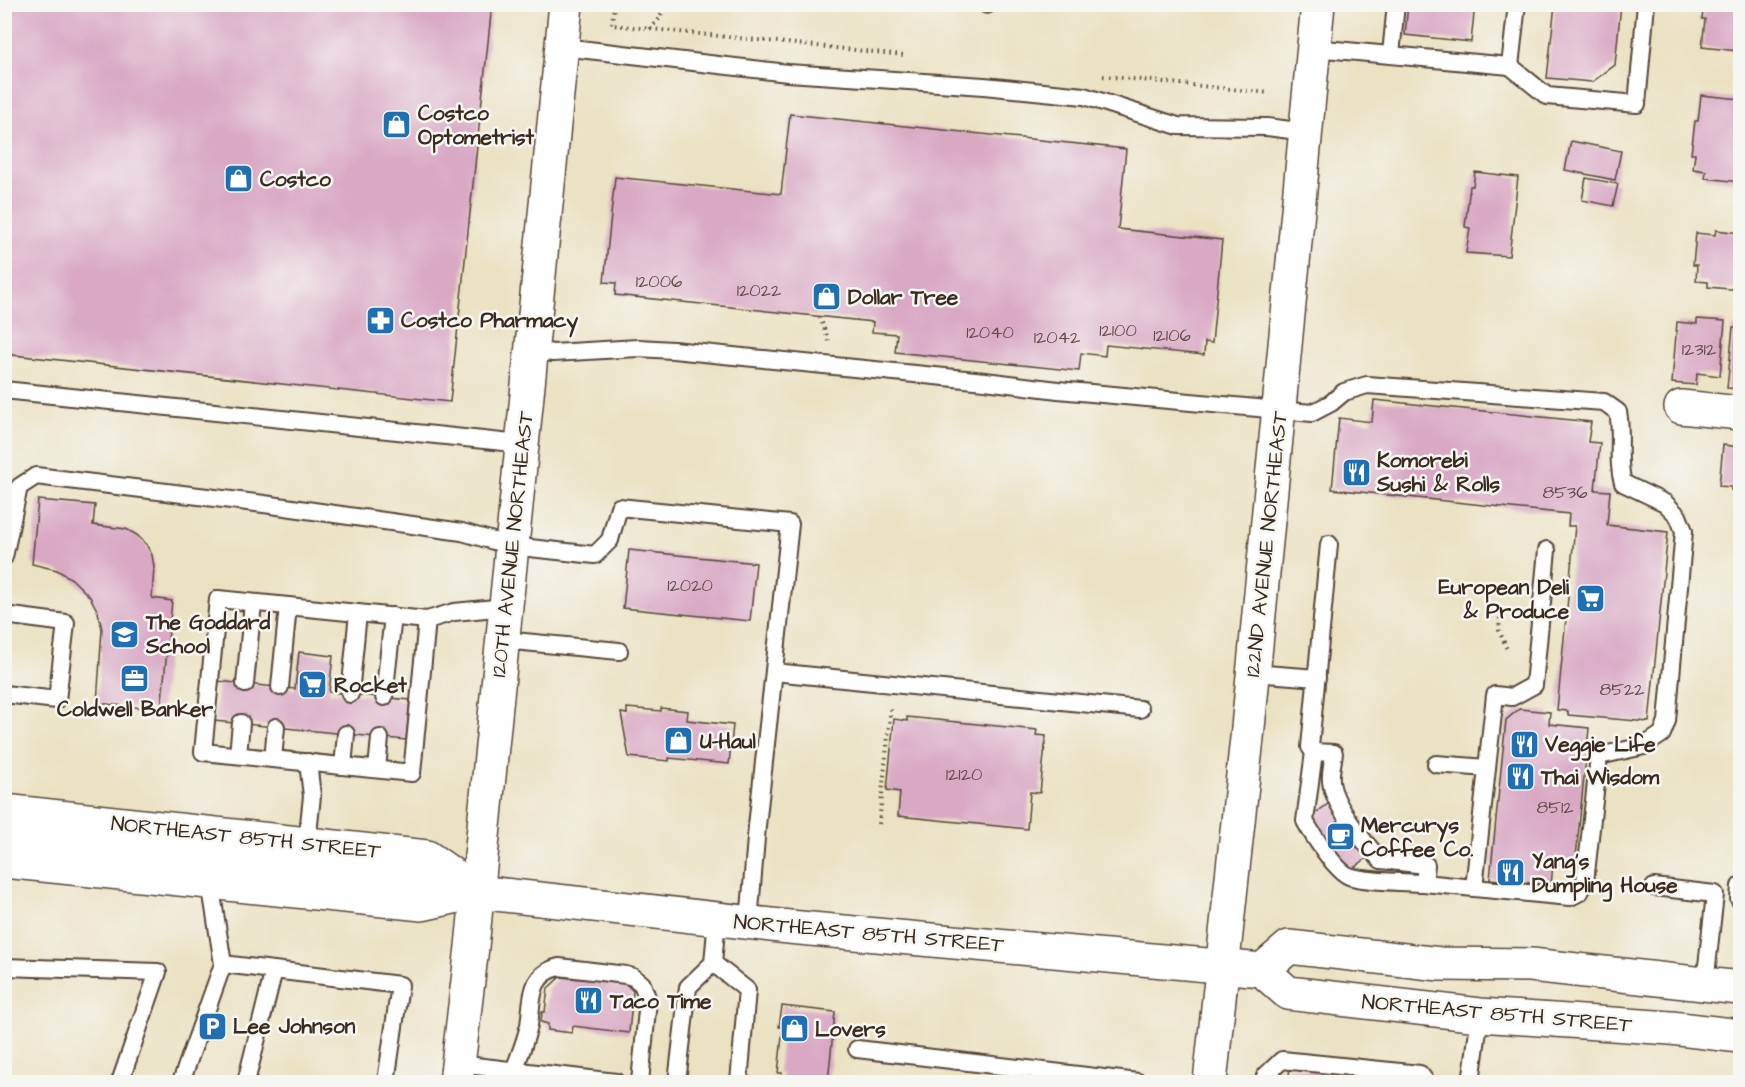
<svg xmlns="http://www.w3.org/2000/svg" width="1745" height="1087" viewBox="0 0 1745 1087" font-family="'Architects Daughter',sans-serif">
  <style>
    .building { fill: #d9a9c4 }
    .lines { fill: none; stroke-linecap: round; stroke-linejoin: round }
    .service-casing { stroke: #554637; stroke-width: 20 }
    .minor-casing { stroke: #554637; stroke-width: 36 }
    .tertiary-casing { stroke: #554637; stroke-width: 36 }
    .primary-casing { stroke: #554637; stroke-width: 36 }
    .path { stroke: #554637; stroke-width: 4; stroke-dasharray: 1.5 4.5; stroke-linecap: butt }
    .service { stroke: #fff; stroke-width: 16 }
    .minor { stroke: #fff; stroke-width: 33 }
    .tertiary { stroke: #fff; stroke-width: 33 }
    .primary { stroke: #fff; stroke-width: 33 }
    .labels { text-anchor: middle; stroke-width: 5; stroke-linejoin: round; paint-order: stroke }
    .number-label { font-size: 18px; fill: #624a48 }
    .poi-label { font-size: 21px; font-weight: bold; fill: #3b2a1e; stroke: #f6f6f2; text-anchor: start }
    .street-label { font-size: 21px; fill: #3b2a1e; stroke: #f6f6f2 }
  </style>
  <rect width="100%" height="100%" fill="#f6f6f2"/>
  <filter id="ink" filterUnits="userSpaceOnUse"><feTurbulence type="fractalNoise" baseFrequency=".0167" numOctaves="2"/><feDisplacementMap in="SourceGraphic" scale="12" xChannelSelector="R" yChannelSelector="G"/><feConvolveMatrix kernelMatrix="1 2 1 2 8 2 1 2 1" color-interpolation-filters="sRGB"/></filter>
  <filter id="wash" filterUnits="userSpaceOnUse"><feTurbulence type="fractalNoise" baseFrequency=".008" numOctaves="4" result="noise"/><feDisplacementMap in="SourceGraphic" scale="24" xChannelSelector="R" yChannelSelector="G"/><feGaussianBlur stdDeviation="1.35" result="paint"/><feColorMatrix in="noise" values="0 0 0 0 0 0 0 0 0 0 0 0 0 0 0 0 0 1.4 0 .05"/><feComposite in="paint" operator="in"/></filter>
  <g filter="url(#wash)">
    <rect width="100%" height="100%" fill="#ebe2c3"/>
    <g id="blocks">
      <g class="building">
        <path d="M4,4H492L450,402L4,354Z"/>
        <path d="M1408,4H1475L1471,42L1405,35Z"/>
        <path d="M1555,4H1621L1615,65L1592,82L1547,78Z"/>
        <path d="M1704,4H1740V42H1739L1738,51L1702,47L1705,19H1702Z"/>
        <path d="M1701,95L1740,99V182L1705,178L1706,171L1693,169L1695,154H1691L1695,121H1698Z"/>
        <path d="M790,114L1126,149L1118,229L1222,240L1212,343L1205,342L1204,355L1106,345L1105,356L1081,353L1079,371L895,352L897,334L872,332L873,322L615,295L616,283L604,282L615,177L781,194Z"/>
        <path d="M1571,141L1621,151L1615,180L1565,170Z"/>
        <path d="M1475,172L1518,177L1509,256L1466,253L1470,228L1465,227L1470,186H1473Z"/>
        <path d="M1586,178L1618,184L1613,206L1582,200Z"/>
        <path d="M1716,230L1740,233V290L1708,287V282L1696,281L1697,265H1693L1696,233L1715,235Z"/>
        <path d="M1697,319L1725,321L1720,376L1697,373L1696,385L1672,383L1677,322L1697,324Z"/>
        <path d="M1733,327H1740V389L1727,388Z"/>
        <path d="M1374,400L1591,422L1588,442L1600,443L1595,490L1610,491L1607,525L1668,532L1649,722L1568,715V711L1557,710L1575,526H1568L1569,514L1332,489L1339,418L1372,422Z"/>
        <path d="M1723,445L1740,447V491L1731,490V487L1719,486Z"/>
        <path d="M38,500L95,505L93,525L126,529L137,535L146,544L152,555L154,567L152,598L172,601L161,710L97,703L102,629L98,612L90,597L72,579L57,570L32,564Z"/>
        <path d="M629,550L756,563L750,621L623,608Z"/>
        <path d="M299,652L333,656L329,692L410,700L406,740L214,721L218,681L295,689Z"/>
        <path d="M627,708L661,711V708L688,711L687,720L733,725L729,764L669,758V761L629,757L621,713L627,714Z"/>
        <path d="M1519,709L1550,712L1549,724L1589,728L1575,866L1553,864L1551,885L1490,879L1506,720Z"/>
        <path d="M907,717L1037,730L1036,735L1046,736L1040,793L1030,792L1027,829L898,816L900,792L887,790L894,719L907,721Z"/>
        <path d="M1332,801L1371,855L1348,872L1309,818Z"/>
        <path d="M560,977L625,983L633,991L629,1033L573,1026L572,1033L548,1030V1024L541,1022L542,1012H545L548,988Z"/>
        <path d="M782,1006L835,1012L828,1082H781L782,1073H778L783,1027H779Z"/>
        <path d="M1290,1068L1363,1076V1082H1288Z"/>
      </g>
    </g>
  </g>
  <g filter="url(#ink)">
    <use href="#blocks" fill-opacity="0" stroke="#554637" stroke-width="1.5"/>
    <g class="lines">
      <defs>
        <g id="service">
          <path d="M987,5V4"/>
          <path d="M562,47L788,73L984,86L1084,96L1178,126L1267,127L1306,132"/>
          <path d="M1314,48L1510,66L1517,4"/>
          <path d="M1391,54L1396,4"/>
          <path d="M1510,66L1547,96L1637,104L1646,4"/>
          <path d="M532,350L553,353L638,348L673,350L985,381L1058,390L1312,413L1331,403L1344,392L1367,385L1604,402L1618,412C1623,436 1616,460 1623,483L1665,503L1678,516L1684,531L1667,721L1662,734L1644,746L1599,756L1585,882L1580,892L1570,897L1474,888"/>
          <path d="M4,390L522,444"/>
          <path d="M1329,544L1310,747L1314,752L1334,753C1333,762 1330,772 1331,781C1333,805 1365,844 1381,860L1426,865L1424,883L1474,888L1495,695L1512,697L1534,685L1547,550"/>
          <path d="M4,557L19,487L36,476L264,504L462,532L511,546L595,555L610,540L619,507L790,524L757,826L749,922"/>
          <path d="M218,599L427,620L412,773L203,752Z"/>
          <path d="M4,615L66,623L57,700L4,694"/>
          <path d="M427,620L454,612L506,607"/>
          <path d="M503,640L619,651"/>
          <path d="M774,672L1140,709"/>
          <path d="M1253,673L1317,678"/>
          <path d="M245,684L253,603"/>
          <path d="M280,687L288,606"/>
          <path d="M350,694L358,613"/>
          <path d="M384,697L393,616"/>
          <path d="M1314,752L1305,821C1312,834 1335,870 1349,876C1366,882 1405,882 1424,883"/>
          <path d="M238,755L241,723"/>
          <path d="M273,759L276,727"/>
          <path d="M1436,764L1487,768"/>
          <path d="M343,766L346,734"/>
          <path d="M377,769L380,738"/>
          <path d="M307,843L312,796L308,762"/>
          <path d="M1654,887L1715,894L1705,984"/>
          <path d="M1739,899L1740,886"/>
          <path d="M713,963L747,990L739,1082"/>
          <path d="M223,964L400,985L386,1082"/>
          <path d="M4,967L158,972L120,1082"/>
          <path d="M857,1049L1138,1082"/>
          <path d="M458,1064L616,1082"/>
          <path d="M514,1071C519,1056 526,1040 529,1025C533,1000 528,975 559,967L626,975L633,977L642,984L648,1000L640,1082"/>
          <path d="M181,1082L223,964L210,882"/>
          <path d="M246,1082L274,970"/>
          <path d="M677,1082L688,987L713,963L717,919"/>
          <path d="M1264,1082L1265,1076L1282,1060L1420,1074L1426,1082"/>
          <path d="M1471,1082L1480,1015"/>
        </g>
        <path id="minor" d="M1681,407L1740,413"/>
        <g id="tertiary">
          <path d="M456,1082L472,947L566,4"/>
          <path d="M1210,1082L1247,738L1318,4"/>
        </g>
        <g id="primary">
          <path d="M4,811L427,857L477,892"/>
          <path d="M4,836L407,877L463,889"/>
          <path d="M4,861L422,904L477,892L789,927L1262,970L1288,993L1480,1015L1671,1028L1740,1036"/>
          <path d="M1262,970L1289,947L1440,964L1531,965L1740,988"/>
        </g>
      </defs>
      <use href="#service" class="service-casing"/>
      <use href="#minor" class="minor-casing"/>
      <use href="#tertiary" class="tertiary-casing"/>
      <use href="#primary" class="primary-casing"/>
      <g class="path">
        <path d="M614,4L612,25L904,55"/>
        <path d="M650,29L661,17L662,4"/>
        <path d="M1103,76L1270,93"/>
        <path d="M820,317L829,342"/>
        <path d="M1500,618L1499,630L1508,652"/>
        <path d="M879,824L891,706"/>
      </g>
      <use href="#service" class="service"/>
      <use href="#minor" class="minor"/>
      <use href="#tertiary" class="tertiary"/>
      <use href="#primary" class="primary"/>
    </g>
  </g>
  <defs>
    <symbol id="shop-square" viewBox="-11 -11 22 22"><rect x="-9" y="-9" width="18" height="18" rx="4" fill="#1f6fb2" stroke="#f6f6f2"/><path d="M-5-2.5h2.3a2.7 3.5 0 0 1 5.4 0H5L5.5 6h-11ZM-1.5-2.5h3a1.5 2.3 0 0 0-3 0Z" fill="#fff"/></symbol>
    <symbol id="pharmacy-square" viewBox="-11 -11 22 22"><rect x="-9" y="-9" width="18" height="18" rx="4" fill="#1f6fb2" stroke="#f6f6f2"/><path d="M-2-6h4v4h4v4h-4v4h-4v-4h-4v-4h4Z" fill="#fff"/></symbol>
    <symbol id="restaurant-square" viewBox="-11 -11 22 22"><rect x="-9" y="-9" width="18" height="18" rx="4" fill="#1f6fb2" stroke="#f6f6f2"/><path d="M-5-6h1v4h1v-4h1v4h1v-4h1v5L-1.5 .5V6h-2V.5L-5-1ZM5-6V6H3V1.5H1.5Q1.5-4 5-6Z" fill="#fff"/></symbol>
    <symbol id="supermarket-square" viewBox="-11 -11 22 22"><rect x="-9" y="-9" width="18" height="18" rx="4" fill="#1f6fb2" stroke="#f6f6f2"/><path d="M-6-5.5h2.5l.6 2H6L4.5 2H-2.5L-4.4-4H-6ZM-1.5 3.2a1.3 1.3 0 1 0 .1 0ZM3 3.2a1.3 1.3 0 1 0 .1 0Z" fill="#fff"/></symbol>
    <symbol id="school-square" viewBox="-11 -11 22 22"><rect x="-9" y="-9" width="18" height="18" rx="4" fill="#1f6fb2" stroke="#f6f6f2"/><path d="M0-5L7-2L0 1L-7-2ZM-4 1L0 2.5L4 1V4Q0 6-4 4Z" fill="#fff"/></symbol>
    <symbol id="office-square" viewBox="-11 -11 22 22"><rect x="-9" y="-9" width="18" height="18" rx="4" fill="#1f6fb2" stroke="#f6f6f2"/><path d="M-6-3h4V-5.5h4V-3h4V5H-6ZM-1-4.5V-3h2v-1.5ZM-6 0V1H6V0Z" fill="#fff"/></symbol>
    <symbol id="cafe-square" viewBox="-11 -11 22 22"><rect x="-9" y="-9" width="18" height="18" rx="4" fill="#1f6fb2" stroke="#f6f6f2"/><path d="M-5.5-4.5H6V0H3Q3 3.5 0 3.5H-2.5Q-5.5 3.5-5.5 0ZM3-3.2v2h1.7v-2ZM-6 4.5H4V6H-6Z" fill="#fff"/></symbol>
    <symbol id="parking-square" viewBox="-11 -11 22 22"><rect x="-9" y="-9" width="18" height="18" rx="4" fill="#1f6fb2" stroke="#f6f6f2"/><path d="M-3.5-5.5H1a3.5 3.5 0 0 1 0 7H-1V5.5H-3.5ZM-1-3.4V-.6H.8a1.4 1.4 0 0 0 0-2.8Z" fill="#fff"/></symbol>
  </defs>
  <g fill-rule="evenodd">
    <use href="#shop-square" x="380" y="108" width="33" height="33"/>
    <use href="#shop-square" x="222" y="162" width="33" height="33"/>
    <use href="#shop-square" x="810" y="280" width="33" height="33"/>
    <use href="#pharmacy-square" x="364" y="304" width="33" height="33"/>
    <use href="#restaurant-square" x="1340" y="456" width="33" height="33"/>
    <use href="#supermarket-square" x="1574" y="582" width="33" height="33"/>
    <use href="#school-square" x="108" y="618" width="33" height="33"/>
    <use href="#office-square" x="118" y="662" width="33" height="33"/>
    <use href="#supermarket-square" x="296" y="668" width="33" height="33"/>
    <use href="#shop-square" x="662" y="724" width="33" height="33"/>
    <use href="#restaurant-square" x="1508" y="728" width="33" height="33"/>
    <use href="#restaurant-square" x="1504" y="760" width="33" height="33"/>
    <use href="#cafe-square" x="1324" y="820" width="33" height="33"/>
    <use href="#restaurant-square" x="1494" y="856" width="33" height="33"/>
    <use href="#restaurant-square" x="572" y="984" width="33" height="33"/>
    <use href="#parking-square" x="196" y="1010" width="33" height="33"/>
    <use href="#shop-square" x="778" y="1012" width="33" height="33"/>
  </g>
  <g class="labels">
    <g class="number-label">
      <text x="659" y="287">12006</text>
      <text x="759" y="296">12022</text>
      <text x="1118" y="336">12100</text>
      <text x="990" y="338">12040</text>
      <text x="1172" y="341">12106</text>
      <text x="1057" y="343">12042</text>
      <text x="1699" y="355">12312</text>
      <text x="1565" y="498">8536</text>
      <text x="690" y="591">12020</text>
      <text x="1622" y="695">8522</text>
      <text x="964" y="780">12120</text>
      <text x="1555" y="813">8512</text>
    </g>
    <g class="poi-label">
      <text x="418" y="120">Costco<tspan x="418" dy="24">Optometrist</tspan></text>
      <text x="260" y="186">Costco</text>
      <text x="848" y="304">Dollar Tree</text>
      <text x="401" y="327">Costco Pharmacy</text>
      <text x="1377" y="467">Komorebi<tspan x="1377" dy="24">Sushi &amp; Rolls</tspan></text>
      <text x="1569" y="594" text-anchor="end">European Deli<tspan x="1569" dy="24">&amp; Produce</tspan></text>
      <text x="146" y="629">The Goddard<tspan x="146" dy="24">School</tspan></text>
      <text x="334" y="692">Rocket</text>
      <text x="135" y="716" text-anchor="middle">Coldwell Banker</text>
      <text x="700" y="748">U-Haul</text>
      <text x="1545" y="751">Veggie Life</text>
      <text x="1541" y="784">Thai Wisdom</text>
      <text x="1361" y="832">Mercurys<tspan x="1361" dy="24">Coffee Co.</tspan></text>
      <text x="1532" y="868">Yang's<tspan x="1532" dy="24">Dumpling House</tspan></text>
      <text x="610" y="1008">Taco Time</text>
      <text x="233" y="1033">Lee Johnson</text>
      <text x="815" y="1036">Lovers</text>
    </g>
    <g class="street-label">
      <text transform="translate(512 544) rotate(-84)" y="7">120TH AVENUE NORTHEAST</text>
      <text transform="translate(1266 544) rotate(-84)" y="7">122ND AVENUE NORTHEAST</text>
      <text transform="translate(246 837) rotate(6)" y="7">NORTHEAST 85TH STREET</text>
      <text transform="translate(869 933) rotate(5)" y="7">NORTHEAST 85TH STREET</text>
      <text transform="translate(1497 1013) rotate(5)" y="7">NORTHEAST 85TH STREET</text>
    </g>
  </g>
  <rect width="1745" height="1087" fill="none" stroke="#f6f6f2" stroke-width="24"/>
</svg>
